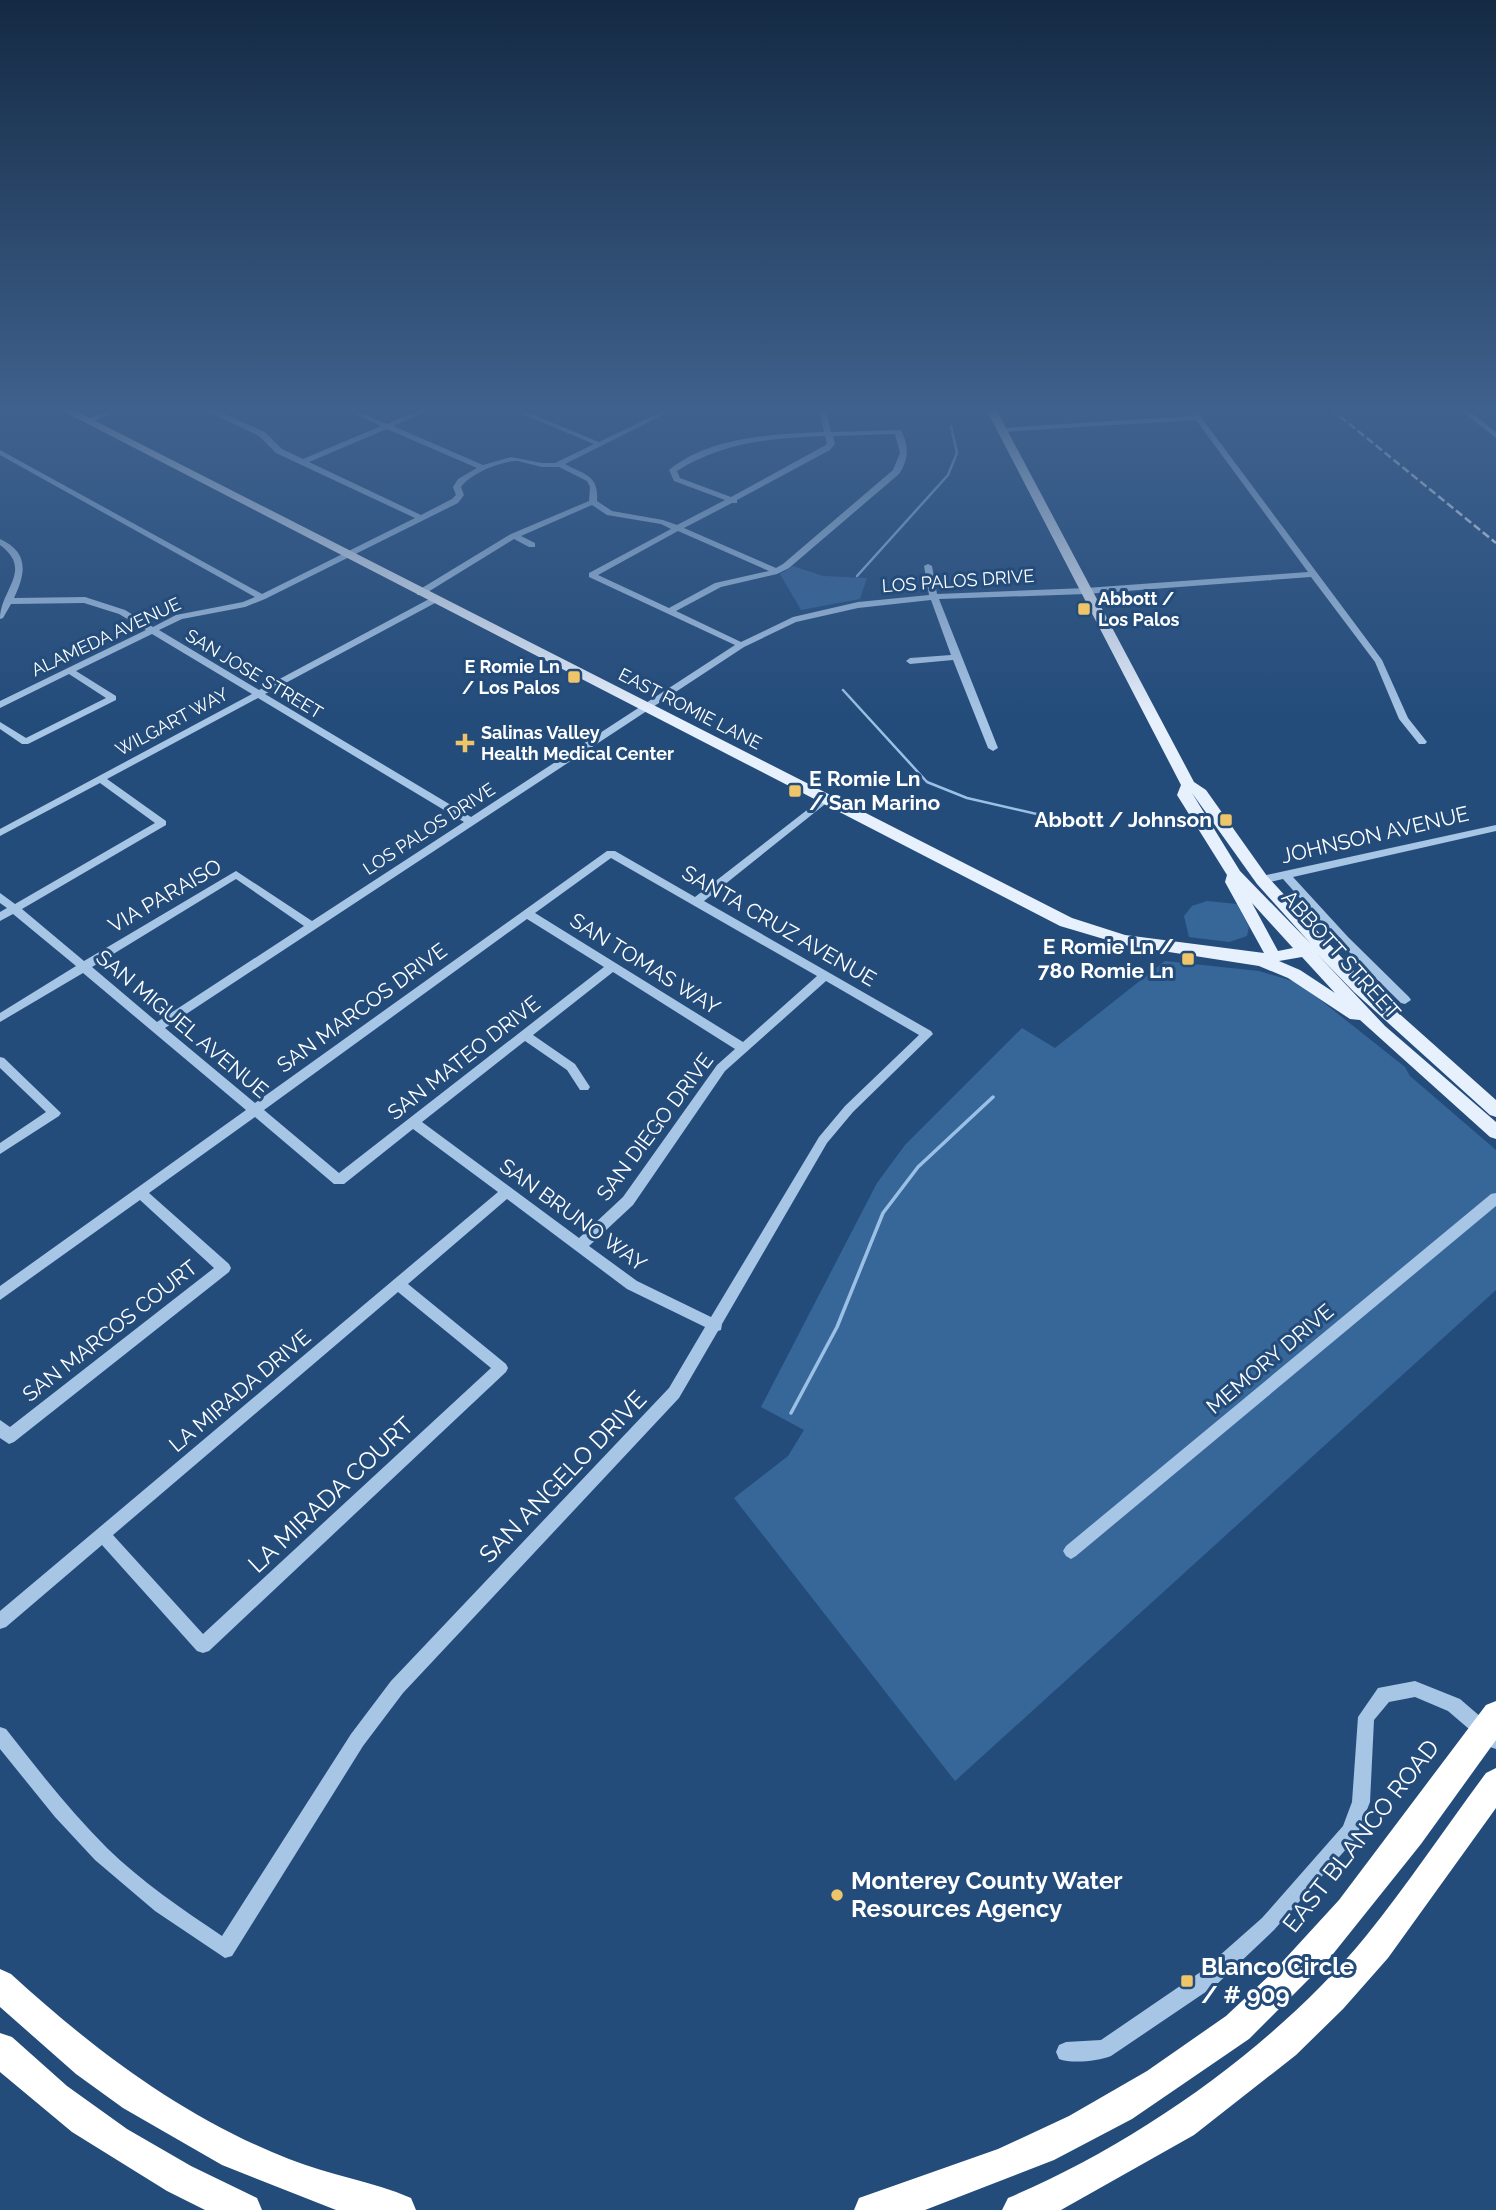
<svg xmlns="http://www.w3.org/2000/svg" width="1496" height="2210" viewBox="0 0 1496 2210" font-family="Raleway,sans-serif">
  <style>
    .green { fill: #376699 }
    .lines { fill: none; stroke-linecap: round; stroke-linejoin: round }
    .stream-far1 { stroke: #9bc0e6; stroke-width: 2.5 }
    .stream { stroke: #9bc0e6; stroke-width: 3.5 }
    .minor { fill: #a7c5e5; fill-rule: evenodd }
    .major { fill: #e7f0fd; fill-rule: evenodd }
    .highway { fill: #fff; fill-rule: evenodd }
    .rail { stroke: #fff; stroke-width: 2.5; stroke-dasharray: 8 3.5; stroke-linecap: butt }
    .poi-dot { fill: #efc56a; stroke: #244c7b; stroke-width: 2.5 }
    .labels { text-anchor: middle; stroke-width: 6; stroke-linejoin: round; paint-order: stroke }
    .far-street-label { font-size: 18px; fill: #fff; stroke: #244c7b }
    .far-poi-label { font-size: 18px; font-weight: bold; fill: #fff; stroke: #244c7b; text-anchor: start }
    .poi-label { font-size: 21px; font-weight: bold; fill: #fff; stroke: #244c7b; text-anchor: end }
    .street-label { font-size: 21px; fill: #fff; stroke: #244c7b }
    .near-street-label { font-size: 24px; fill: #fff; stroke: #244c7b }
    .near-poi-label { font-size: 24px; font-weight: bold; fill: #fff; stroke: #244c7b; text-anchor: start }
  </style>
  <rect width="100%" height="100%" fill="#244c7b"/>
  <g class="green">
    <path d="M793,566L823,576L867,578L860,599L801,610L780,574Z"/>
    <path d="M1207,901L1237,904L1249,927L1247,936L1229,942L1189,937L1184,916L1192,906Z"/>
    <path d="M1165,961L1259,971L1299,983L1405,1067L1410,1076L1496,1150V1290L955,1781L734,1498L788,1456L804,1430L761,1407L877,1183L905,1145L1022,1028L1055,1048Z"/>
  </g>
  <g class="lines">
    <g class="stream-far1">
      <path d="M857,576L948,475L957,453L951,426"/>
      <path d="M843,690L927,782L967,798L1054,818"/>
    </g>
    <path class="stream" d="M791,1413L837,1327L883,1213L918,1167L993,1097"/>
    <g class="minor">
      <path d="M111,409H121L90,423L83,421Z"/>
      <path d="M203,409H213L265,432L282,449L303,459L381,426L344,409H353L387,424L422,409H431L393,426L483,465L511,457L542,463H555L594,444L510,409H519L599,442L667,409H675L565,464C585,475 599,475 597,501L612,511L663,520L677,525L725,500L674,481L669,470C710,436 774,434 824,432L819,409H826L831,432L901,430C909,446 909,459 899,474L789,568L777,574L721,587L676,611L741,642L793,617L858,602L929,595L924,566L928,564L932,566L937,594L1086,588L1308,572L1196,420L1001,432L997,430L1001,428L1193,416L1187,409H1195L1382,660L1408,718L1427,742L1425,744H1419L1399,719L1375,662L1311,577L1086,594L939,599L998,748L993,751L988,748L953,660L910,664L906,661L910,658L951,655L931,600L858,608L796,622L744,647L165,1028L255,1103L607,851H615L695,897L825,796L830,799L829,801L704,901L931,1031L933,1034L853,1112L827,1143L722,1324L721,1330L718,1331L679,1398L403,1693L363,1746L232,1956L225,1958L155,1911L95,1860L55,1817L0,1749V1727L6,1729C38,1770 70,1811 107,1848C142,1882 182,1909 222,1936L351,1734L391,1681L669,1388L705,1327L627,1289L507,1199L408,1284L506,1364L508,1368L506,1372L209,1651L203,1653L197,1651L102,1545L6,1627L0,1629V1611L498,1192L413,1129L344,1184H334L255,1117L149,1193L229,1264L231,1268L229,1272L14,1442L9,1444L0,1438V1420L10,1427L214,1268L140,1200L0,1300V1286L246,1110L83,973L0,1022V1013L76,966L13,914L0,921V912L7,908L0,903V893L15,904L155,823L100,783L0,836V829L252,694L152,634L76,671L116,696V700L28,744H22L0,729V722L26,738L106,698L69,674L0,708V701L146,630L119,614L84,603L11,604L3,618L0,619C0,590 34,570 0,545V539C29,552 26,573 14,598L85,597L125,610L153,627L176,615L243,602L255,597L0,455V450L262,594L415,518L276,453L259,436ZM387,429L477,468L458,479L453,487L456,495L452,499L421,515L309,462ZM895,434L900,453L893,470L783,564L776,568L684,528L732,503H737V500L830,450L835,444L833,436ZM825,436L827,444L824,446L731,497L680,478L677,471C722,442 773,438 825,436ZM518,461L542,467H559L587,481L590,487L589,501L511,534L417,591V595H423L514,539L529,547H535V543L521,536L592,505L607,515L661,524L671,529L589,573V577L735,645L471,817L265,694L437,602V598H431L259,690L159,630L182,619L245,607L265,599L458,503L464,495L461,487C471,473 501,461 518,461ZM678,531L769,571L715,583L669,608L598,575ZM258,698L464,822L312,921L236,871L84,961L22,909L166,825V821L107,779ZM611,858L817,976L743,1042L535,913ZM236,879L304,926L157,1022L92,967ZM527,919L604,967L339,1173L264,1110ZM613,972L735,1049L717,1065L623,1197L579,1238L422,1122L525,1041L567,1070L580,1090H588L590,1087L575,1064L533,1035ZM826,981L919,1035L845,1106L819,1137L711,1317L637,1281L589,1246L633,1205L725,1071ZM398,1292L491,1368L203,1634L113,1535Z"/>
      <path d="M1459,409H1467L1496,432V438Z"/>
      <path d="M1496,825V831L1293,877L1348,937L1409,997L1411,1000L1405,1004L1401,1003L1340,943L1283,879L1262,884L1257,880L1262,876Z"/>
      <path d="M0,1057L4,1058L61,1113L59,1116L0,1154V1143L46,1112L0,1068Z"/>
      <path d="M1496,1193V1206L1076,1556L1071,1559L1066,1556L1063,1551L1066,1546L1491,1194Z"/>
      <path d="M1415,1681L1460,1699L1496,1730V1749L1490,1747L1448,1711L1415,1697L1389,1702L1374,1720L1370,1802L1356,1838L1274,1930L1216,1985L1111,2056C1098,2061 1072,2064 1059,2059L1056,2052L1059,2045L1066,2042L1101,2040L1202,1971L1262,1918L1343,1826L1352,1802L1358,1717L1378,1688Z"/>
    </g>
    <path class="major" d="M59,409H72L1072,918L1125,935L1264,953L1225,882L1227,875L1177,795L1181,785L986,409H996L1194,782L1206,790L1267,876L1366,984L1496,1100V1117L1490,1115L1354,992L1317,954L1385,1026L1496,1122V1139L1490,1137L1360,1020L1350,1019L1288,978L1259,966L1124,945L1060,926ZM1192,793L1257,884L1311,944L1240,871ZM1252,903L1293,948L1278,951ZM1302,957L1335,993L1300,970L1279,961Z"/>
    <g class="highway">
      <path d="M1496,1701V1740L1421,1844L1329,1959L1249,2039L1132,2119L1054,2160L925,2210H854L859,2198L998,2149L1069,2116L1147,2071L1226,2016L1273,1972L1339,1900L1486,1705Z"/>
      <path d="M1496,1768V1808L1388,1958L1343,2009L1296,2055L1194,2135L1061,2210H1002L1008,2198C1137,2144 1277,2045 1366,1936C1408,1884 1446,1827 1486,1773Z"/>
      <path d="M0,1969L11,1974C94,2050 184,2118 289,2159C329,2175 372,2181 411,2198L416,2210H336L222,2165L123,2108L76,2074L0,2007Z"/>
      <path d="M0,2033L12,2037L67,2086L127,2129L191,2166L257,2198L262,2210H205L167,2191L72,2132L0,2072Z"/>
    </g>
    <path class="rail" d="M1331,409L1496,543"/>
  </g>
  <linearGradient id="sky" x2="0" y2="1"><stop stop-color="#142a44"/><stop offset="0.57" stop-color="#3f618d"/><stop offset="1" stop-color="#3f618d" stop-opacity="0"/></linearGradient>
  <rect width="1496" height="718" fill="url(#sky)"/>
  <g class="poi-dot">
    <rect x="1077" y="602" width="14" height="14" rx="3.5"/>
    <rect x="567" y="670" width="14" height="14" rx="3.5"/>
    <path d="M461.5 732.5h7v7h7v7h-7v7h-7v-7h-7v-7h7z"/>
    <rect x="788" y="784" width="14" height="14" rx="3.5"/>
    <rect x="1219" y="813" width="14" height="14" rx="3.5"/>
    <rect x="1181" y="952" width="14" height="14" rx="3.5"/>
    <circle cx="837" cy="1895" r="7"/>
    <rect x="1180" y="1974" width="14" height="14" rx="3.5"/>
  </g>
  <g class="labels">
    <g class="far-street-label">
      <text transform="translate(958 581) rotate(-4)" y="6">LOS PALOS DRIVE</text>
      <text transform="translate(106 637) rotate(-25)" y="6">ALAMEDA AVENUE</text>
      <text transform="translate(254 674) rotate(31)" y="6">SAN JOSE STREET</text>
      <text transform="translate(690 709) rotate(27)" y="6">EAST ROMIE LANE</text>
      <text transform="translate(172 722) rotate(-28)" y="6">WILGART WAY</text>
      <text transform="translate(429 829) rotate(-33)" y="6">LOS PALOS DRIVE</text>
    </g>
    <g class="far-poi-label">
      <text x="1098" y="605">Abbott /<tspan x="1098" dy="21">Los Palos</tspan></text>
      <text x="560" y="673" text-anchor="end">E Romie Ln<tspan x="560" dy="21">/ Los Palos</tspan></text>
      <text x="481" y="739">Salinas Valley<tspan x="481" dy="21">Health Medical Center</tspan></text>
    </g>
    <g class="poi-label">
      <text x="809" y="786" text-anchor="start">E Romie Ln<tspan x="809" dy="24">/ San Marino</tspan></text>
      <text x="1212" y="827">Abbott / Johnson</text>
      <text x="1174" y="954">E Romie Ln /<tspan x="1174" dy="24">780 Romie Ln</tspan></text>
    </g>
    <g class="street-label">
      <text transform="translate(1375 835) rotate(-13)" y="7">JOHNSON AVENUE</text>
      <text transform="translate(165 896) rotate(-30)" y="7">VIA PARAISO</text>
      <text transform="translate(779 926) rotate(30)" y="7">SANTA CRUZ AVENUE</text>
      <text transform="translate(1341 955) rotate(48)" y="7">ABBOTT STREET</text>
      <text transform="translate(645 964) rotate(32)" y="7">SAN TOMAS WAY</text>
      <text transform="translate(362 1008) rotate(-36)" y="7">SAN MARCOS DRIVE</text>
      <text transform="translate(182 1024) rotate(40)" y="7">SAN MIGUEL AVENUE</text>
      <text transform="translate(464 1058) rotate(-38)" y="7">SAN MATEO DRIVE</text>
      <text transform="translate(655 1127) rotate(-53)" y="7">SAN DIEGO DRIVE</text>
      <text transform="translate(573 1215) rotate(36)" y="7">SAN BRUNO WAY</text>
      <text transform="translate(110 1331) rotate(-38)" y="7">SAN MARCOS COURT</text>
      <text transform="translate(1270 1359) rotate(-40)" y="7">MEMORY DRIVE</text>
      <text transform="translate(240 1391) rotate(-40)" y="7">LA MIRADA DRIVE</text>
    </g>
    <g class="near-street-label">
      <text transform="translate(563 1477) rotate(-46)" y="8">SAN ANGELO DRIVE</text>
      <text transform="translate(331 1495) rotate(-43)" y="8">LA MIRADA COURT</text>
      <text transform="translate(1361 1836) rotate(-52)" y="8">EAST BLANCO ROAD</text>
    </g>
    <g class="near-poi-label">
      <text x="851" y="1889">Monterey County Water<tspan x="851" dy="28">Resources Agency</tspan></text>
      <text x="1201" y="1975">Blanco Circle<tspan x="1201" dy="28">/ # 909</tspan></text>
    </g>
  </g>
</svg>
